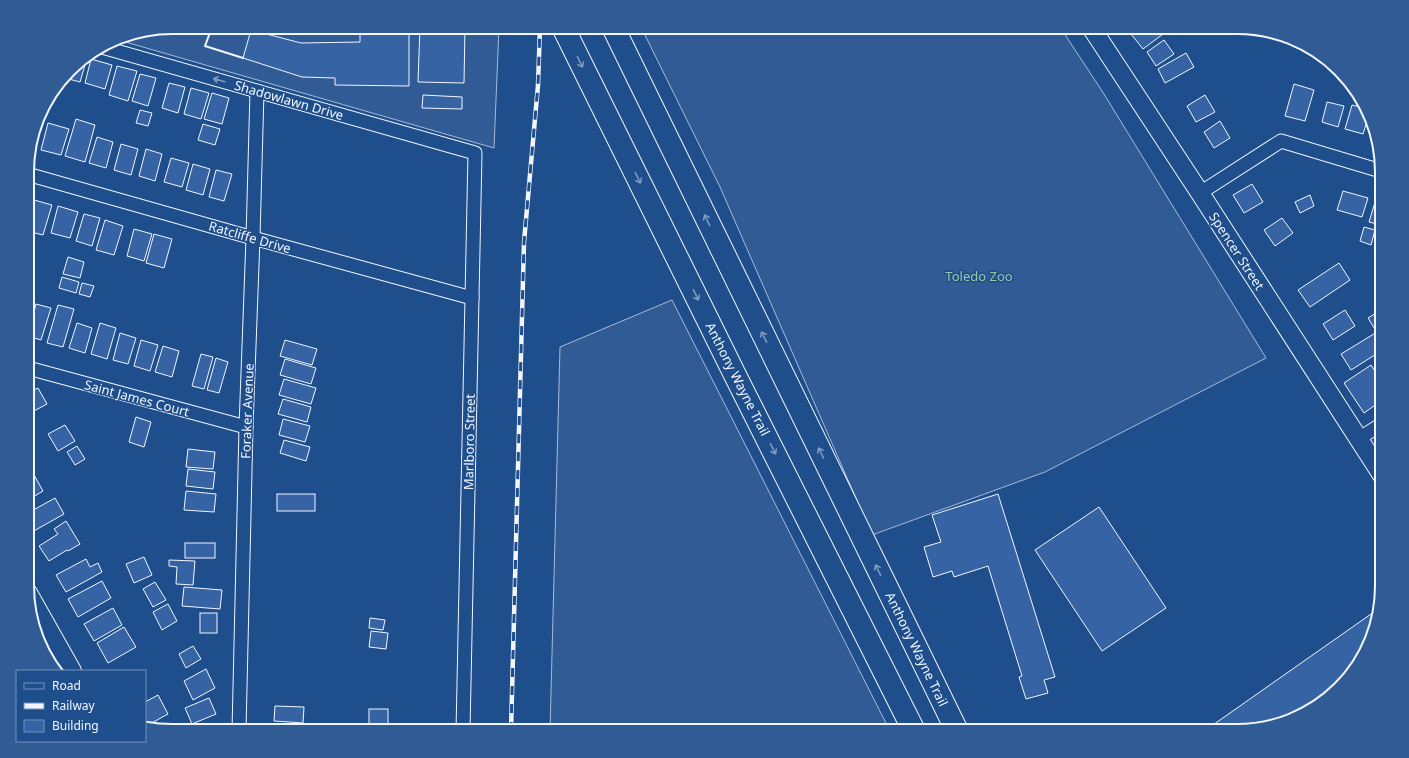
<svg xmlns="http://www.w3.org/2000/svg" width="1409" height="758" viewBox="0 0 1409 758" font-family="'Noto Sans',sans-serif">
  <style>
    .built { fill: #305b95; stroke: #a8bbd7 }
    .building { fill: #3563a3; stroke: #f2f6ff }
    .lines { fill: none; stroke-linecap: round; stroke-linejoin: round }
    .street-casing { stroke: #f2f6ff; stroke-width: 15 }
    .secondary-casing { stroke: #f2f6ff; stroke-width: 20 }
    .highway-casing { stroke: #f2f6ff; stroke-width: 24 }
    .street { stroke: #1f4e8c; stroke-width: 13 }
    .secondary { stroke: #1f4e8c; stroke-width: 18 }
    .highway { stroke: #1f4e8c; stroke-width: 22 }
    .rail-casing { stroke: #f2f6ff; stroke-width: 4.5 }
    .rail { stroke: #1f4e8c; stroke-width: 3; stroke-dasharray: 9; stroke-linecap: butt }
    .wall { stroke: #f2f6ff; stroke-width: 2 }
    .oneway { stroke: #7e9ac0 }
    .labels { text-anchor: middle; stroke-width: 3; stroke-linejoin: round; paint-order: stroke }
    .street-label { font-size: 13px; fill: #f2f6ff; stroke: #1f4e8c }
    .park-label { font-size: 13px; fill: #97c8a6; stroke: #1f4e8c }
    .rim { fill: none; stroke: #f2f6ff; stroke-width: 2 }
  </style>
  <rect width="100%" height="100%" fill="#1f4e8c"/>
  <g class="built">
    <path d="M172,27H499L494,148L115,39Z"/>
    <path d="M641,27H1060L1104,94L1266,358L1045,472L872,535L720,187Z"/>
    <path d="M672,300L890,731H550L560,347Z"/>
  </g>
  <g class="building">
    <path d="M360,27H409V86L335,85V78L302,77L243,58L251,30L301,43L360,42Z"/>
    <path d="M420,27H465L464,83L418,82Z"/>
    <path d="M1140,27H1158L1163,34L1143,49L1131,34Z"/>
    <path d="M1164,40L1174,54L1156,66L1147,52Z"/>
    <path d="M1186,53L1194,67L1165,83L1158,69Z"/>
    <path d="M85,58H87L80,82L65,78L76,63Z"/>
    <path d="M91,59L112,65L105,89L85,83Z"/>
    <path d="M117,66L137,71L128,101L109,95Z"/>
    <path d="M140,74L156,78L148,106L132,101Z"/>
    <path d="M169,83L185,87L178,113L162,108Z"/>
    <path d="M1294,84L1314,90L1305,121L1285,116Z"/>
    <path d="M191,88L209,93L201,119L184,114Z"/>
    <path d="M212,93L229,98L222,124L204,119Z"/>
    <path d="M423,95L462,97V109L422,108Z"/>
    <path d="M1205,95L1215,112L1196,122L1187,106Z"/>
    <path d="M1327,102L1344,106L1338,127L1322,122Z"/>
    <path d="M1352,105L1364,108L1368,118L1363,134L1345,129Z"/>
    <path d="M140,110L152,113L148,126L136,123Z"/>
    <path d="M39,119L42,120L34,149L31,148Z"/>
    <path d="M76,119L95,125L85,162L65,156Z"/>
    <path d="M1220,121L1230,138L1214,148L1204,132Z"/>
    <path d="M48,123L69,129L61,155L41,150Z"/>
    <path d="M203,124L220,129L215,145L198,140Z"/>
    <path d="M97,137L113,142L106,168L89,163Z"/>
    <path d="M121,144L138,149L131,175L114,170Z"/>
    <path d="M146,149L162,154L155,181L139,176Z"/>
    <path d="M171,158L189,163L182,187L164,182Z"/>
    <path d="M193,164L210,169L203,195L186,190Z"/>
    <path d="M216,170L232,174L224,201L209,197Z"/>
    <path d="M1252,184L1263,202L1244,213L1233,195Z"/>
    <path d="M1343,191L1368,198L1362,217L1337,210Z"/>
    <path d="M1310,195L1314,206L1300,213L1295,202Z"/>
    <path d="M1376,199L1381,200V225L1369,222Z"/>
    <path d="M34,200L52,205L43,235L27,231V223Z"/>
    <path d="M58,206L78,212L70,238L51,233Z"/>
    <path d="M84,214L100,218L92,246L76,241Z"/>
    <path d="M1282,218L1293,233L1275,246L1264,230Z"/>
    <path d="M105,220L123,226L114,255L96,250Z"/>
    <path d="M1364,227L1375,230L1371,245L1360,241Z"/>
    <path d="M134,229L152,234L144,261L127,256Z"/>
    <path d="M154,234L172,239L164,268L146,263Z"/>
    <path d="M68,257L84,262L80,278L63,274Z"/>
    <path d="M1339,263L1350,280L1310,307L1298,290Z"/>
    <path d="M62,277L79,282L76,293L59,288Z"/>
    <path d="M82,283L94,286L90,297L79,294Z"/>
    <path d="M36,304L51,308L41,340L28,336Z"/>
    <path d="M58,305L74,309L63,347L47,343Z"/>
    <path d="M1345,310L1355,326L1333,340L1323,324Z"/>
    <path d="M1381,310V328L1376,331L1368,318Z"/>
    <path d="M77,323L92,328L85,353L69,348Z"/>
    <path d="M100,323L116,328L107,359L91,354Z"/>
    <path d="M1377,332L1381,340V351L1351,370L1341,354Z"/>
    <path d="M120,333L136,338L128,364L113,360Z"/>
    <path d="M141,340L158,345L150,371L134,366Z"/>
    <path d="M285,340L317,349L312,365L280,356Z"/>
    <path d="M163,346L179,351L172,377L155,372Z"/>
    <path d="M201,354L213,357L204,389L192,386Z"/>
    <path d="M216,358L228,362L219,393L207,390Z"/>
    <path d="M285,359L316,368L311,384L280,375Z"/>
    <path d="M1371,365L1380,379L1381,378V401L1364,413L1344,383Z"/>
    <path d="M284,379L316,388L311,404L279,395Z"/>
    <path d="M38,388L47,404L32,412L28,405V393Z"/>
    <path d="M283,399L311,407L307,422L278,414Z"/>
    <path d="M136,417L151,422L144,447L129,442Z"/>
    <path d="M283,419L310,426L305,442L279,435Z"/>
    <path d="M28,424L34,435L28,438Z"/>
    <path d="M65,425L75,441L58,451L48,434Z"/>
    <path d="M284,440L310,447L306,461L280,453Z"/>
    <path d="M77,446L85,459L75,465L67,452Z"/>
    <path d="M188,449L215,452L213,469L186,467Z"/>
    <path d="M188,469L215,472L213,489L186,486Z"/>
    <path d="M34,475L43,491L28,500V478Z"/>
    <path d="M186,491L216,494L214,512L184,510Z"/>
    <rect x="277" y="494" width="38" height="17"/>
    <path d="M998,494L1055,677L1044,680L1048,693L1026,699L1019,677L1022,676L988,566L954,577L952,571L933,577L924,547L941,542L932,515Z"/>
    <path d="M55,498L64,514L32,532L28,525V513Z"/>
    <path d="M1099,507L1166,608L1102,651L1035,550Z"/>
    <path d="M66,521L80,544L68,551L67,550L49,561L39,546L58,534L54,529Z"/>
    <rect x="185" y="543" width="30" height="15"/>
    <path d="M144,557L152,575L134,583L126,564Z"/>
    <path d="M86,559L90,567L98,563L102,572L66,592L56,575Z"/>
    <path d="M169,560L195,561L193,585L176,584L177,567L169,566Z"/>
    <path d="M102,581L111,598L78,617L68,599Z"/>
    <path d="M155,582L166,600L153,607L143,589Z"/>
    <path d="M184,587L222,590L220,609L182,606Z"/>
    <path d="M168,604L177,621L162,630L153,612Z"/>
    <path d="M113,608L122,625L94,641L84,624Z"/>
    <path d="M1376,612L1367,650L1337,684L1294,715L1246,731H1213L1210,727L1371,614Z"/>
    <rect x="200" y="613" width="17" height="20"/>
    <path d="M370,618L385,620L383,630L369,628Z"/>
    <path d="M124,627L136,647L108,663L97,643Z"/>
    <path d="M371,631L388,633L386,649L369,647Z"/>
    <path d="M193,646L201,659L186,668L179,654Z"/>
    <path d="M206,669L215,688L193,700L184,681Z"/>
    <path d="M158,695L168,714L148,725H145V702Z"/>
    <path d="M209,698L216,714L192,724L185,708Z"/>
    <path d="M275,706L304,707L303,723L274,721Z"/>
    <rect x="369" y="709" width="19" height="16"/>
    <path d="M209,725L212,731H199Z"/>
    <rect x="272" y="726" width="35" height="5"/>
    <path d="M366,728L378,729V731H366Z"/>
  </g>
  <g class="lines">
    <defs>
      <g id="street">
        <path d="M102,47L475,153L463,731"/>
        <path d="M27,174L253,238L472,298"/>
        <path d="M1200,193L1281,141L1381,171"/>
        <path d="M28,368L246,427"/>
        <path d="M1358,439L1382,424"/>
        <path d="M239,731L246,427L253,238L257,91"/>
      </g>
      <g id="secondary">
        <path d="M1091,27L1200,193L1382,475"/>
        <path d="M28,593L72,671"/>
      </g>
      <g id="highway">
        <path d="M563,27L734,373L914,731"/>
        <path d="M613,27L957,731"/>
      </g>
    </defs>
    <use href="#street" class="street-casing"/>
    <use href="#secondary" class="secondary-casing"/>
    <use href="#highway" class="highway-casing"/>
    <use href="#street" class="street"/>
    <use href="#secondary" class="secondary"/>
    <use href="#highway" class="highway"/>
    <defs>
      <path id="rail" d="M511,731L524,242L538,85L540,27"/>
    </defs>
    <use href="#rail" class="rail-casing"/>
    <use href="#rail" class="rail"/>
    <g class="wall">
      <path d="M212,27L205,46L243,58"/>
      <path d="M241,27L251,30"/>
    </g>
  </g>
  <defs><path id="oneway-shaft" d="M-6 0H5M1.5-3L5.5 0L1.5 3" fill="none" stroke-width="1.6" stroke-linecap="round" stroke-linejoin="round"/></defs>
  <g class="oneway">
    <use href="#oneway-shaft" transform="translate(580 62) rotate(64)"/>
    <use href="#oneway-shaft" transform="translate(219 80) rotate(-164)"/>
    <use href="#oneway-shaft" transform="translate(638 178) rotate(64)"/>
    <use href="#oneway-shaft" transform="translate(707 220) rotate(-116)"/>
    <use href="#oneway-shaft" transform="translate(696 295) rotate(64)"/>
    <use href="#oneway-shaft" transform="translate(764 337) rotate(-116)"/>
    <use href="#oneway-shaft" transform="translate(773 449) rotate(63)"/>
    <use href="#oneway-shaft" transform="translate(821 453) rotate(-116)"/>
    <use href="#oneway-shaft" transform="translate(878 570) rotate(-116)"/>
  </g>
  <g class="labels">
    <g class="street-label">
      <text transform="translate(289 100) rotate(16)" y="5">Shadowlawn Drive</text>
      <text transform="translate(250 237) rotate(16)" y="5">Ratcliffe Drive</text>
      <text transform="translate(1237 251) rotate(57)" y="5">Spencer Street</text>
      <text transform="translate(738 379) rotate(63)" y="5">Anthony Wayne Trail</text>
      <text transform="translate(137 398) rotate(15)" y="5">Saint James Court</text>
      <text transform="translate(247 411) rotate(-88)" y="5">Foraker Avenue</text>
      <text transform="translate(469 442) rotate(-89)" y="5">Marlboro Street</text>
      <text transform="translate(917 649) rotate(64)" y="5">Anthony Wayne Trail</text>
    </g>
    <g class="park-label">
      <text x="979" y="281">Toledo Zoo</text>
    </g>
  </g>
  <path d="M0 0H1409V758H0ZM172 34H1237A138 138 0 0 1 1375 172V586A138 138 0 0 1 1237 724H172A138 138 0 0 1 34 586V172A138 138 0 0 1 172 34Z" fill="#305b95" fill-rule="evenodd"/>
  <path class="rim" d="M172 34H1237A138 138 0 0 1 1375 172V586A138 138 0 0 1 1237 724H172A138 138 0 0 1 34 586V172A138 138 0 0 1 172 34Z"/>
  <rect x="16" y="670" width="130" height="72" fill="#1f4e8c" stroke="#7391ba"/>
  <rect x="24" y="683" width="20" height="6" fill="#1f4e8c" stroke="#7391ba"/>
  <text x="52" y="690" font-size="12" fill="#f2f6ff">Road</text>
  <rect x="24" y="703" width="20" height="6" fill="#f2f6ff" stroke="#7391ba"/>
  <text x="52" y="710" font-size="12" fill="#f2f6ff">Railway</text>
  <rect x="24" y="720" width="20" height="12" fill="#3563a3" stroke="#7391ba"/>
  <text x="52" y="730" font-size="12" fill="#f2f6ff">Building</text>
</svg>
